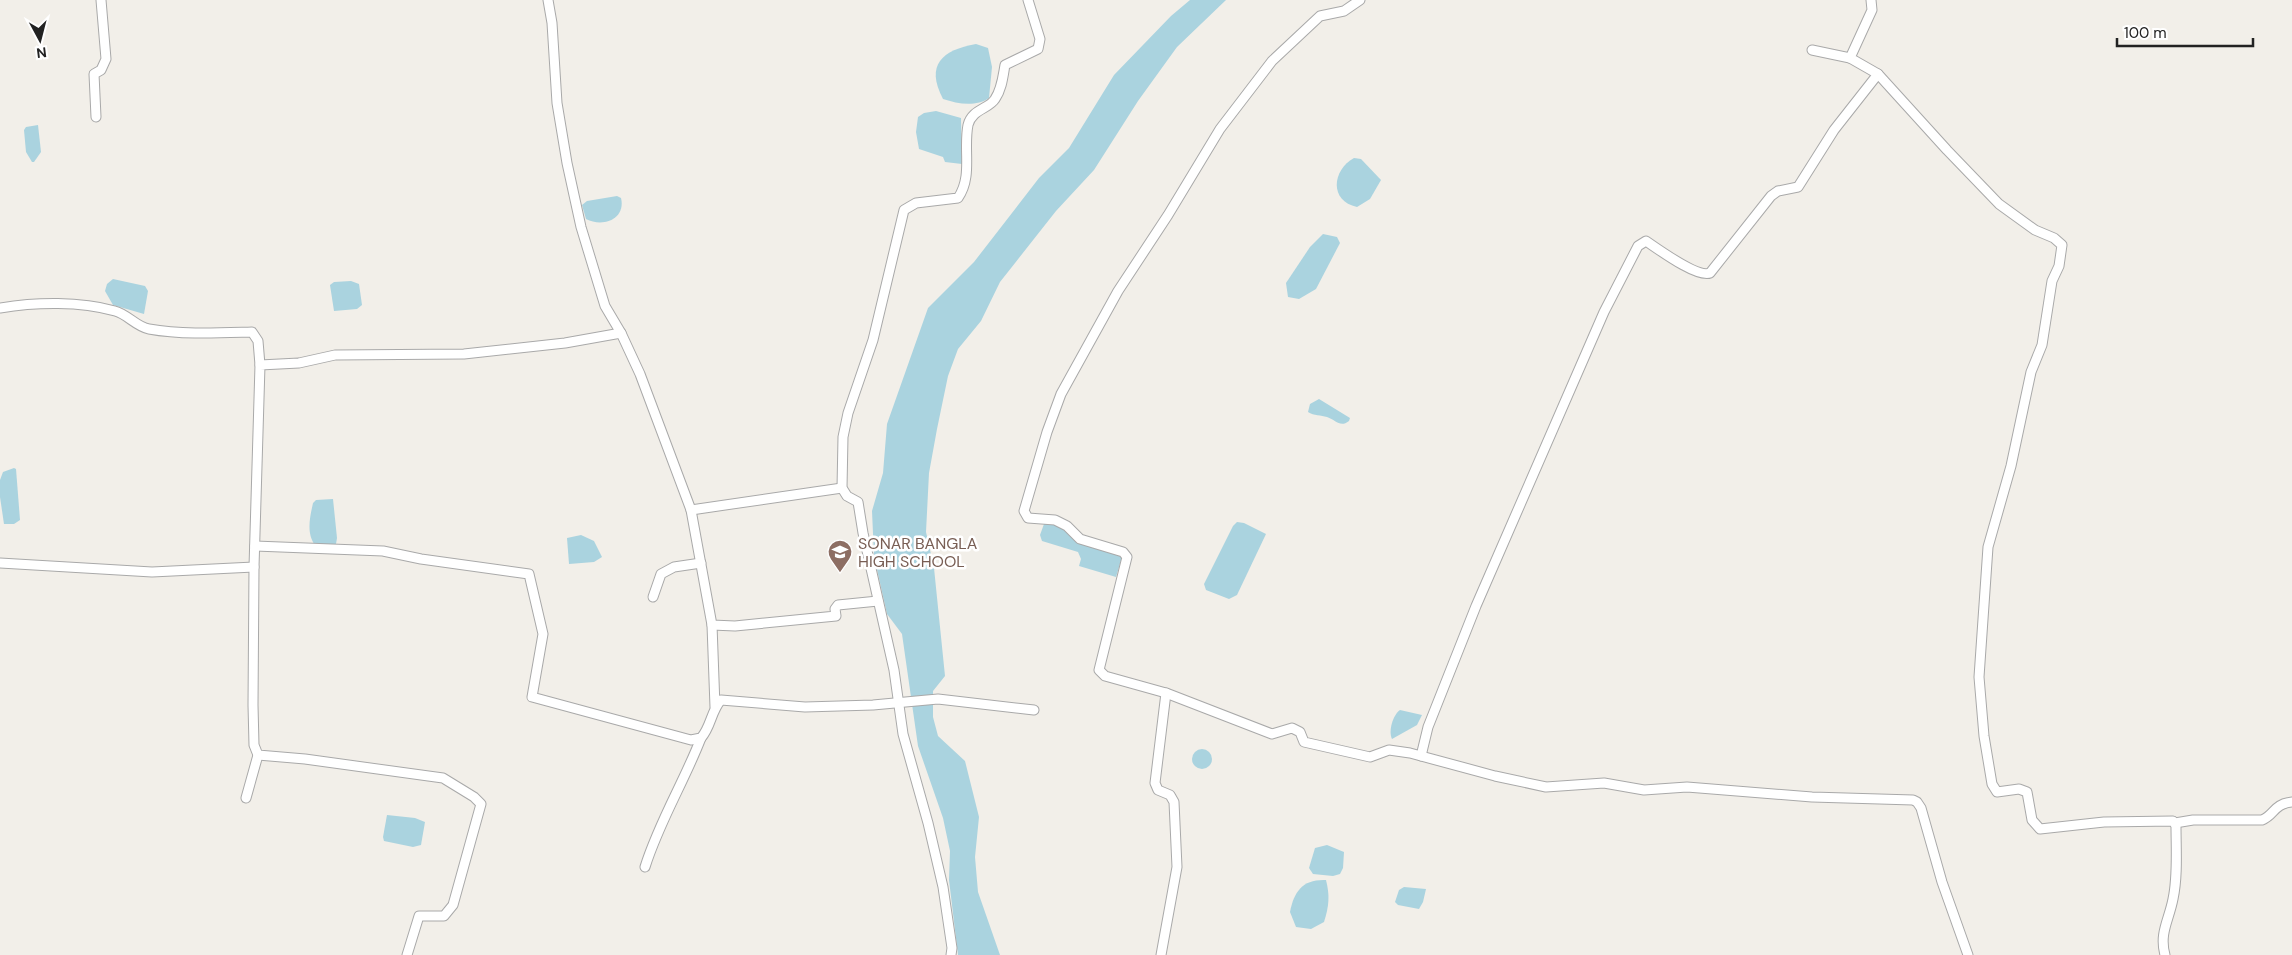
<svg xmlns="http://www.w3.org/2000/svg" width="2292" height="955" viewBox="0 0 2292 955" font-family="'DM Sans',sans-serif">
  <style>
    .water { fill: #aad3df }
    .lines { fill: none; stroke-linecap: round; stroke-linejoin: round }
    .minor-casing { stroke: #a9a9a9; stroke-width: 11 }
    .minor { stroke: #fff; stroke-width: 9 }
    .labels { text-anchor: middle; stroke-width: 5; stroke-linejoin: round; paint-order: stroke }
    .education-label { font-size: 16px; fill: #785e54; stroke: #fff; text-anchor: start }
  </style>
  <rect width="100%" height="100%" fill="#f2efe9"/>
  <g class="water">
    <path d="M1190,0H1226L1177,47L1138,101L1094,170L1056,211L1000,282L981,321L958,349L948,376L937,429L929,473L926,532L934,568L945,676L933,691V717L938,736L965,761L979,817L975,857L978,892L1000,955H958L949,880L950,851L943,818L918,746L902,634L887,614L874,556L872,511L883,473L887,424L928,308L974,262L1039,178L1069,148L1114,75L1171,16Z"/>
    <path d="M976,44L988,48L992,67L989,98C976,107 958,104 943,99C925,65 942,50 976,44Z"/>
    <path d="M936,111L961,118L962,164L945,162L943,157L919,149L916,132L918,117L924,113Z"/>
    <path d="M38,125L41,152L34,162H32L26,152L24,130L26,127Z"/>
    <path d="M1354,158L1361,159L1381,180L1370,199L1357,207C1329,201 1332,170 1354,158Z"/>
    <path d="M617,196L621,198C626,219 603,228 586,219L582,205L587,201Z"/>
    <path d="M1323,234L1337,237L1340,243L1316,289L1299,299L1288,297L1286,283L1310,247Z"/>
    <path d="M113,279L145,286L148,291L144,314L113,305L105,291L107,284Z"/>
    <path d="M351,281L359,284L362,305L357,309L334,311L330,285L334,282Z"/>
    <path d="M1319,399L1350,418L1349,421C1340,428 1336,420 1327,417C1321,415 1314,416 1308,412L1310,404Z"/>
    <path d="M14,468L16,469L20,520L14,524H4L0,497V480L3,472Z"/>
    <path d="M333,499L337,538L336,544L330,548L315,545C306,533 310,517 313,503L316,500Z"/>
    <path d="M1237,522L1244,523L1266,534L1237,595L1229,599L1206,590L1204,584L1233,526Z"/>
    <path d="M1052,523L1119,555L1122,557L1116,577L1079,566L1081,559L1078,552L1042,541L1040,535L1044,524Z"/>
    <path d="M581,535L594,541L602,557L594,562L569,564L567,538Z"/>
    <path d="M1400,710L1422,715L1417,725L1392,739C1388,731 1393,715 1400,710Z"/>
    <circle cx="1202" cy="759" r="10"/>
    <path d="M387,815L415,818L425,822L421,845L413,847L384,841L383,837Z"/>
    <path d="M1327,845L1344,852L1343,868L1340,874L1333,876L1313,874L1309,868L1315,848Z"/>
    <path d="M1326,880C1330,896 1329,906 1324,922L1311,929L1296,927L1290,912C1294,891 1303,879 1326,880Z"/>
    <path d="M1404,887L1426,889L1423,902L1419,909L1398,905L1395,902L1399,890Z"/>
  </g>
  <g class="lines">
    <defs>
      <g id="minor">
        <path d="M548,0L552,23L557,103L567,163L581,227L605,306L621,333"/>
        <path d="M1360,0L1344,11L1320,16L1272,61L1220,129L1168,215L1118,291L1061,394L1047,432L1024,511L1028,518L1055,520L1067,526L1080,539L1123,552L1127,557L1099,670L1105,676L1166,693L1272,734L1292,728L1300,732L1304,742L1370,757L1389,750L1410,753L1495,776L1546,787L1604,783L1644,790L1687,787L1812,797L1913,800L1917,802L1921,808L1942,882L1968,955"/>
        <path d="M1871,0L1872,10L1850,58L1878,74L1947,150L1999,204L2035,230L2054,238L2062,245L2059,266L2052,281L2042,345L2031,372L2011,466L1988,547L1979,677L1984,736L1992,784L1997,792L2019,789L2027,792L2032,820L2040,829L2104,822L2173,821L2176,826C2176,849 2178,876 2173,899C2169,920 2159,933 2165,955"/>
        <path d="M1812,50L1850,58"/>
        <path d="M96,117L94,74L101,70L106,59L101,0"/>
        <path d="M0,308C36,302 80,301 115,311C127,314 137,327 149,329C182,335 219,333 252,332L258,341L260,365"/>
        <path d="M691,510L712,625L735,626L836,616L835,609L838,605L878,601"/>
        <path d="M255,546L383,551L421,559L529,574L543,634L532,697L691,740L701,738C711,727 711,711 721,700L805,707L873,705L938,699L1034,710"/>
        <path d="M0,563L152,572L254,567L260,365L299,363L335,355L464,354L565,343L621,333L640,374L691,510L842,488"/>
        <path d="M254,567L253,705L254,745L258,755L305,759L443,778L474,797L481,804L453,905L444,916H419L407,955"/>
        <path d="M653,597L661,574L674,567L701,563"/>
        <path d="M712,625L715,707"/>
        <path d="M1421,756L1428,727L1476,606L1604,312L1638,246L1646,241C1658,249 1697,278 1710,273L1771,196L1778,191L1798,187L1834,130L1878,74"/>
        <path d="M246,798L258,755"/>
        <path d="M2175,823L2193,820H2262C2275,815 2273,804 2292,802"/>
        <path d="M645,867C659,822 684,782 701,738"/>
        <path d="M951,955L952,948L943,887L928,823L903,734L894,670L863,533L858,502L847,496L842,488L843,437L848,413L873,340L904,210L916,203L958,198C973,176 963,150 968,125C972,109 989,109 995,99C1002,89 1003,76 1005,65L1038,49L1040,39L1028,0"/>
        <path d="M1161,955L1177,867L1174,802L1170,795L1158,790L1155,783L1166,693"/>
      </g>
    </defs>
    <use href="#minor" class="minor-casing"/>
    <use href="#minor" class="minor"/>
  </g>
  <defs>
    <symbol id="school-pin" viewBox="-11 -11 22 30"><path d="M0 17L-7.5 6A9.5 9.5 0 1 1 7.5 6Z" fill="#8d6e63" stroke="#fff"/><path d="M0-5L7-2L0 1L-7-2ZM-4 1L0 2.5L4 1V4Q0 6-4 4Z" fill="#fff"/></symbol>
  </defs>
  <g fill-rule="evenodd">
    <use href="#school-pin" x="826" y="538" width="28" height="38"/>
  </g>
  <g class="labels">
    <g class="education-label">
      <text x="858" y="549">SONAR BANGLA<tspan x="858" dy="18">HIGH SCHOOL</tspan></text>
    </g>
  </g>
  <g transform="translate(40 40) rotate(173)" stroke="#ffffff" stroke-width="4" paint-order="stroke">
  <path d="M0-4L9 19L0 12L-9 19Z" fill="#222222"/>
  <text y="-8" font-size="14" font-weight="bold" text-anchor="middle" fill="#222222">N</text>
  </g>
  <path d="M2117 38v8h136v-8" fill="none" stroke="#222222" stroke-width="2.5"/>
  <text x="2124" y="38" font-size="15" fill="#222222" stroke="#ffffff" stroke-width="4" paint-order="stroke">100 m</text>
</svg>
